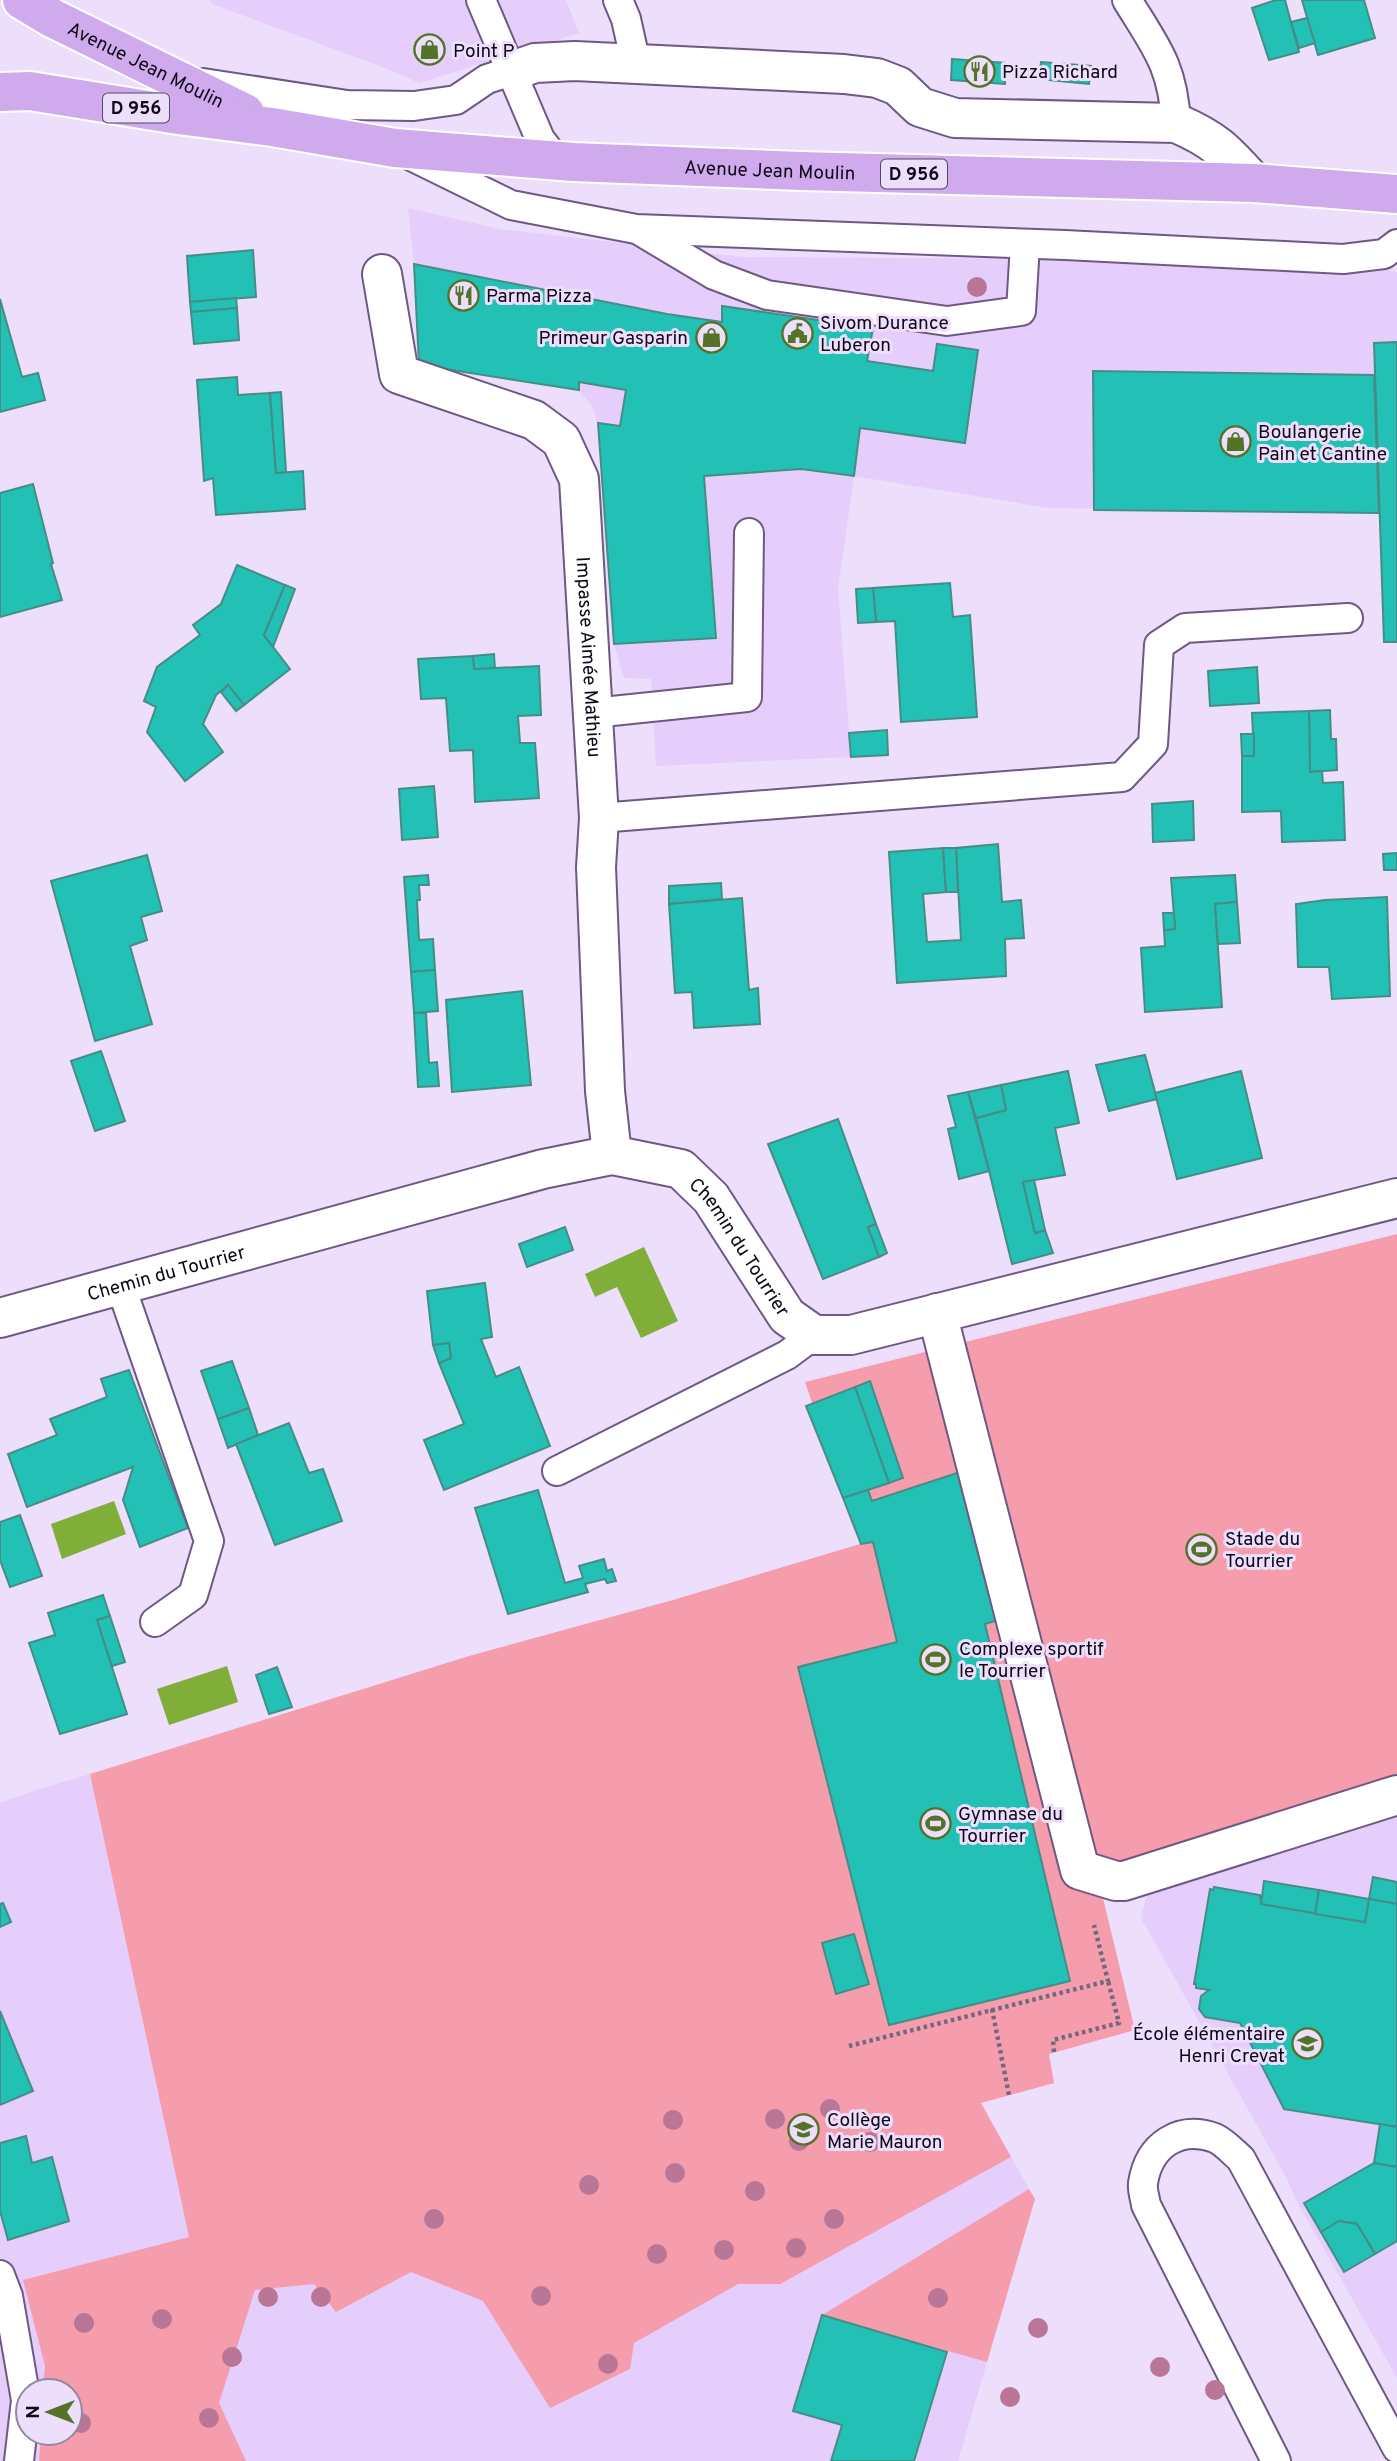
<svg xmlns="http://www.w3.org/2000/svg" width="1397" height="2461" viewBox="0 0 1397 2461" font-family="Overpass,sans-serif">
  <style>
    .built { fill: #e5cefb; fill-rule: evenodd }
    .green { fill: #f59cad }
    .water { fill: #81ad39 }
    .building { fill: #23c0b6; stroke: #458d86; stroke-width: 2 }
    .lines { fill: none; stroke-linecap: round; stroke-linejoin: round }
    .service-casing { stroke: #6f5884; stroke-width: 32 }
    .pedestrian-casing { stroke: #6f5884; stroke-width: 42 }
    .minor-casing { stroke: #6f5884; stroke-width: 42 }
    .primary-casing { stroke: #fff; stroke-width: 42 }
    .path { stroke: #73687e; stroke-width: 4.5; stroke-dasharray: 3.5 3.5; stroke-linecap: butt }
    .service { stroke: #fff; stroke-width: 28 }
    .pedestrian { stroke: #fff; stroke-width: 38 }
    .minor { stroke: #fff; stroke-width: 38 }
    .primary { stroke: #cfaaec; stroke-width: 38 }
    .tree { fill: #b97696 }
    .labels { text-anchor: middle; stroke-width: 6; stroke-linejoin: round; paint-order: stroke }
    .shield { fill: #eddefc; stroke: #52485c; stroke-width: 2 }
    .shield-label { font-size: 18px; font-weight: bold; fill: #0f0717 }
    .poi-label { font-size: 19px; fill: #0f0717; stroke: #eddefc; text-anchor: start }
    .street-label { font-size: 19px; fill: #0f0717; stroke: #eddefc }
  </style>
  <rect width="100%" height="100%" fill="#eddefc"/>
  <g class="built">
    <path d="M210,0H566L579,33L419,83L385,68L212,4Z"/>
    <path d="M408,208L500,229L744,257L1341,261L1397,272V642H1384L1379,513L1048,508L854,476L838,589L851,757L656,766L651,679L624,678L614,644L598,423L591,404L578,390L419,365L414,264Z"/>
    <path d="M90,1774L189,2237L980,2103L1035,2199L958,2461H0V1803L36,1790ZM28,2391H70V2433H28Z"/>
    <path d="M1397,1806V2378L1296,2200L1287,2179L1141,1918L1149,1887Z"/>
  </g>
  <g class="green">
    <path d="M1397,1234V1781L1099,1882L1135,2030L1049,2054L1054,2083L981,2103L1011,2157L780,2284H738L634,2343L630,2369L550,2408L483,2301L411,2272L336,2312L314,2284L255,2290L219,2403L246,2461H39L41,2433H70V2391H43L45,2366L23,2280L189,2237L90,1774L469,1656L673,1600L860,1544L805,1382Z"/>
    <path d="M1029,2189L1035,2199L987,2362L822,2315Z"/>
  </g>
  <g class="water">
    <path d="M644,1247L678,1321L641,1338L617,1287L595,1297L585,1274Z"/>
    <path d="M114,1501L126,1534L62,1559L51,1524Z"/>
    <path d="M227,1666L238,1702L169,1725L157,1689Z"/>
  </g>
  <g class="building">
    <path d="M1276,0H1285L1299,52L1269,60L1252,8Z"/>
    <path d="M1302,0H1364L1375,38L1318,55Z"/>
    <path d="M1307,18L1315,43L1299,48L1291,22Z"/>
    <path d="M952,59L1006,63L1005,84L951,80Z"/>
    <path d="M1041,62L1091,66L1089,84L1039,79Z"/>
    <path d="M253,250L256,297L190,302L187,256Z"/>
    <path d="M414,264L667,314L722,322V306L873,328L867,361L933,371L937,344L978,350L965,443L860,428L854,476L801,469L704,476L716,638L614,644L598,423L620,426L626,390L579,382V390L419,365Z"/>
    <path d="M236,298L237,308L191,312L190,302Z"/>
    <path d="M0,299L22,377L38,373L45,400L0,412Z"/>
    <path d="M237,308L239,340L194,344L191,312Z"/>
    <path d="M1397,342V642H1384L1374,343Z"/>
    <path d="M1093,371L1374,375L1379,513L1094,510Z"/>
    <path d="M237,377L238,395L270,393L276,473L303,471L305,509L216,515L213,478L204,481L197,380Z"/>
    <path d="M281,392L286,472L276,473L270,393Z"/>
    <path d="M33,484L53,563L51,564L62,600L0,617V493Z"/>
    <path d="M237,565L285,585L264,635L290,669L244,705L228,685L216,695L203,724L223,752L185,781L147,732L156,707L144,701L157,667L200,635L193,625L221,604Z"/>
    <path d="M950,583L953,617L970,615L977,717L901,722L895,621L876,622L873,588Z"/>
    <path d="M285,585L295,589L273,647L264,635Z"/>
    <path d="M873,588L876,622L858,623L856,589Z"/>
    <path d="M494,654L495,669H474L473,656Z"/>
    <path d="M473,656L474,669L539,666L541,715L518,716L520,743H535L539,798L475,802L473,750L450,751L446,698L421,699L418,659Z"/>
    <path d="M1257,667L1259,703L1210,706L1208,671Z"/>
    <path d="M228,685L244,705L236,711L221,692Z"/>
    <path d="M1330,710L1331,739H1336L1337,770L1310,772L1309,711Z"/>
    <path d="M1309,711L1310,772L1322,771L1323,783L1343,782L1345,840L1282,842L1281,811L1242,812V756H1254L1252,713Z"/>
    <path d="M887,730L888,755L851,757L849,733Z"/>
    <path d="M1241,734H1254V756H1242Z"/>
    <path d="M434,786L438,837L402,840L399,789Z"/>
    <path d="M1193,801L1194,840L1153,842L1152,804Z"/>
    <path d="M998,844L1002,902L1021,900L1024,938L1005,939L1006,976L897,983L889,852L943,848L946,892L923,894L927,942L961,940L956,848Z"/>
    <path d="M943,848H956L958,892H946Z"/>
    <path d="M1397,853V870H1384L1383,854Z"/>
    <path d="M147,855L162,911L141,917L147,940L130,946L152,1024L95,1041L51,881Z"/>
    <path d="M428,875L429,885H419L420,900H417L419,940L433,939L435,970L411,972L404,877Z"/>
    <path d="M1235,875L1237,902L1215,904L1222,1007L1145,1012L1141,948L1165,946L1164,930L1175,929L1171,878Z"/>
    <path d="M721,883L722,899L669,904V886Z"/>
    <path d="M1387,897L1390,996L1332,999L1329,967H1298L1296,904L1325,900Z"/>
    <path d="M742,898L749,990L758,988L760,1024L694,1028L692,992L675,993L669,904Z"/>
    <path d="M1237,902L1240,943L1218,944L1215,904Z"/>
    <path d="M1163,913H1174L1175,929L1164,930Z"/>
    <path d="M435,970L438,1011L414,1013L411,972Z"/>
    <path d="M522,991L531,1085L452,1092L446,1000Z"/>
    <path d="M414,1013H426L429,1063L437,1062L439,1086L418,1087Z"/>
    <path d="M101,1051L125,1121L95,1131L71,1061Z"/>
    <path d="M1145,1055L1157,1099L1109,1111L1096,1065Z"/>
    <path d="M1068,1071L1079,1123L1055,1128L1065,1175L1023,1182L1035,1233L1045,1230L1053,1253L1012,1264L976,1118L1006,1110L1001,1085Z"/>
    <path d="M1241,1071L1262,1158L1177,1179L1155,1093Z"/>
    <path d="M1001,1085L1006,1110L976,1118L968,1092Z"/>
    <path d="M968,1092L989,1171L959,1179L948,1129L956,1127L948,1096Z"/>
    <path d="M838,1119L876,1224L868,1227L879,1257L823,1279L768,1144Z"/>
    <path d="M1034,1180L1045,1230L1035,1233L1023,1182Z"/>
    <path d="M876,1224L887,1253L879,1257L868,1227Z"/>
    <path d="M565,1227L573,1250L527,1267L519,1244Z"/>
    <path d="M485,1283L492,1337L481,1339L496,1377L519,1367L550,1446L444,1490L424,1440L464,1424L439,1363L451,1358L449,1343L433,1345L427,1291Z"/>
    <path d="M449,1343L451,1358L439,1363L433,1345Z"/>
    <path d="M232,1361L249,1408L218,1419L201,1371Z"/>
    <path d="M129,1370L188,1528L140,1547L123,1500L133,1467L27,1507L8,1454L57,1435L50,1419L107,1397L101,1379Z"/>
    <path d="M870,1381L903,1478L889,1483L855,1387Z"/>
    <path d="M855,1387L889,1483L843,1498L806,1406Z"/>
    <path d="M249,1408L258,1435L228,1448L218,1419Z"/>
    <path d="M289,1423L309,1473L323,1469L342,1521L275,1545L236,1444Z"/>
    <path d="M963,1471L1001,1619L985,1624L1070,1981L889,2025L798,1667L897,1642L873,1542L861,1544L843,1498L868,1490L872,1501Z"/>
    <path d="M538,1490L565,1583L583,1578L579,1566L604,1559L607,1571L612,1569L616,1581L607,1583L605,1579L585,1584L588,1592L508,1614L475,1508Z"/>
    <path d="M20,1515L42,1576L10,1587L0,1560V1522Z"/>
    <path d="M103,1595L110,1616L97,1620L127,1714L60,1734L29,1643L55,1635L48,1613Z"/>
    <path d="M110,1616L125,1662L112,1666L97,1620Z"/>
    <path d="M277,1667L292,1707L269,1714L256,1675Z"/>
    <path d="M1373,1877L1397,1882V1904L1369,1899Z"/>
    <path d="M1264,1881L1319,1890L1315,1914L1261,1904Z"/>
    <path d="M1214,1887L1260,1895L1261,1904L1365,1922L1369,1899L1397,1904V2127L1284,2109L1240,2023L1205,2017L1199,2009L1201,1996L1209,1990L1196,1988V1984H1194L1210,1889L1213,1890Z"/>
    <path d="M1319,1890L1369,1899L1365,1922L1315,1914Z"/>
    <path d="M3,1903L11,1922L0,1927V1904Z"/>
    <path d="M854,1934L869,1984L836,1994L822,1943Z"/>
    <path d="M0,2011L33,2091L0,2105Z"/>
    <path d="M1380,2124L1397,2127V2167L1374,2163Z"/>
    <path d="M26,2136L32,2163L52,2157L69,2221L8,2240L0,2211V2143Z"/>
    <path d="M1374,2163L1397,2167V2241L1375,2254L1357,2224L1339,2221L1321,2232L1304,2203Z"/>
    <path d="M1339,2221L1357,2224L1375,2254L1344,2272L1321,2232Z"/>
    <path d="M822,2315L947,2352L914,2461H831L842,2425L793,2411Z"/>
  </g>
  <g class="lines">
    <defs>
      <g id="service">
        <path d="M481,0L540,139L556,160"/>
        <path d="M618,0L626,19L636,64"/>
        <path d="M1127,0C1156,47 1173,66 1176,123"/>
        <path d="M203,83L347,105L414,106L456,100L487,79L512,71"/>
        <path d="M407,154L511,205L636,229L1065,245L1343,259L1384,254L1397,244"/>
        <path d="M642,232L714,275L767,295L947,321L1021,311L1025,244"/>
        <path d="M593,713L747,697L749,533"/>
        <path d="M599,818L1122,777L1153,744L1159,645L1185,628L1348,618"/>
        <path d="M120,1284L209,1541L193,1595L155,1622"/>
        <path d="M557,1471L787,1355L814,1335"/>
        <path d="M0,2275L8,2296L26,2400L19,2461"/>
        <path d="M1276,2461L1146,2205C1145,2198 1142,2190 1143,2183C1149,2145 1179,2125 1215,2138C1224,2142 1233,2152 1241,2159L1397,2448"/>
      </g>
      <path id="pedestrian" d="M937,1313L1080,1870L1116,1881H1124L1397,1795"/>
      <g id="minor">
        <path d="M512,71L535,63L575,61L844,74L877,78L898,86L920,107L955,118L1176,123C1216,140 1226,152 1254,183"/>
        <path id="s1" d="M382,274L399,374L534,420L561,440L579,479L599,818L596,867L605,1091L612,1155"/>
        <path id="s2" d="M0,1318L543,1169L612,1155L681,1169L711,1198L787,1316L814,1335H851L1397,1198"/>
      </g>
      <g id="primary">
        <path id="s3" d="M22,0L52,18L245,113"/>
        <path id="s4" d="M0,92L30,91L178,115L272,127L395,148L573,162L801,171L1254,183L1397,194"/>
      </g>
    </defs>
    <use href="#service" class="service-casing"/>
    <use href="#pedestrian" class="pedestrian-casing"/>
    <use href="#minor" class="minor-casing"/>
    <use href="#primary" class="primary-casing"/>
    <g class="path">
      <path d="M992,2009L1009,2095"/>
      <path d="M849,2046L1108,1981L1094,1925"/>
      <path d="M1054,2052L1053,2040L1119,2023L1108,1981"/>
    </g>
    <use href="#service" class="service"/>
    <use href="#pedestrian" class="pedestrian"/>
    <use href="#minor" class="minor"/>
    <use href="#primary" class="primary"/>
  </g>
  <g class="tree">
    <circle cx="977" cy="287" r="10"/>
    <circle cx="830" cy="2109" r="10"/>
    <circle cx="775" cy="2119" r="10"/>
    <circle cx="673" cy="2120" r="10"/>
    <circle cx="799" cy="2141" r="10"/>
    <circle cx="870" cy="2142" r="10"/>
    <circle cx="675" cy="2173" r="10"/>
    <circle cx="589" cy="2185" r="10"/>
    <circle cx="755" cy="2191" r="10"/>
    <circle cx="434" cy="2219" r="10"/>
    <circle cx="834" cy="2219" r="10"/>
    <circle cx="796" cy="2248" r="10"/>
    <circle cx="724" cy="2250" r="10"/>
    <circle cx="657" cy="2254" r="10"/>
    <circle cx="541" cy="2296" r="10"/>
    <circle cx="268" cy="2297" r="10"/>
    <circle cx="321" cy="2297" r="10"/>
    <circle cx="938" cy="2298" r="10"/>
    <circle cx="162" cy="2319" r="10"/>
    <circle cx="84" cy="2323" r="10"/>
    <circle cx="1038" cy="2328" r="10"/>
    <circle cx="232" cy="2357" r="10"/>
    <circle cx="608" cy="2364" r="10"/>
    <circle cx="1160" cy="2367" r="10"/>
    <circle cx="1215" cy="2390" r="10"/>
    <circle cx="1010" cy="2397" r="10"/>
    <circle cx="209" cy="2418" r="10"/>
    <circle cx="81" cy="2423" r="10"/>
  </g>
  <defs>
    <symbol id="shop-ring" viewBox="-11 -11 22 22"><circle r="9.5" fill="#eddefc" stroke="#557327" stroke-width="1.5"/><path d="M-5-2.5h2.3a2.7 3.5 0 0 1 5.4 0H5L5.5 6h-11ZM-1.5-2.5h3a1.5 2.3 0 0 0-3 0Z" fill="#557327"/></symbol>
    <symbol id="restaurant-ring" viewBox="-11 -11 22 22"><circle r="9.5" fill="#eddefc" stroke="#557327" stroke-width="1.5"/><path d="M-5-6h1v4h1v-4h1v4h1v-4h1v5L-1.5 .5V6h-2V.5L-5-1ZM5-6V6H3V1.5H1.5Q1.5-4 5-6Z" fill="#557327"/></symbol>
    <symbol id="civic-ring" viewBox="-11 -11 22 22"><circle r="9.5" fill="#eddefc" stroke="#557327" stroke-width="1.5"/><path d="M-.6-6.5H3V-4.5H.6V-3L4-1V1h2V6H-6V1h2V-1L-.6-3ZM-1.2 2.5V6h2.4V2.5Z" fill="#557327"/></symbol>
    <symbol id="stadium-ring" viewBox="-11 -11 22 22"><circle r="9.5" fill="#eddefc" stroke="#557327" stroke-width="1.5"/><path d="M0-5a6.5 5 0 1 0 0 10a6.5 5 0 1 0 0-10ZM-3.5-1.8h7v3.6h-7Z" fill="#557327"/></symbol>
    <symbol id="school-ring" viewBox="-11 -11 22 22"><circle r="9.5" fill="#eddefc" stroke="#557327" stroke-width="1.5"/><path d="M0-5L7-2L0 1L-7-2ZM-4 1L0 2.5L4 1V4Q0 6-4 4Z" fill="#557327"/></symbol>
  </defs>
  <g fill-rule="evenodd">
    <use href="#shop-ring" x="412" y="32" width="35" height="35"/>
    <use href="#restaurant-ring" x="962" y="54" width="35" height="35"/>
    <use href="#restaurant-ring" x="446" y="278" width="35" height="35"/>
    <use href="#civic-ring" x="780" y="316" width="35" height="35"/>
    <use href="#shop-ring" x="694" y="320" width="35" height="35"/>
    <use href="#shop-ring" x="1218" y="424" width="35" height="35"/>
    <use href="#stadium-ring" x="1184" y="1532" width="35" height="35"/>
    <use href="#stadium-ring" x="918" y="1642" width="35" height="35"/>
    <use href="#stadium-ring" x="918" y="1806" width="35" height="35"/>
    <use href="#school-ring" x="1290" y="2026" width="35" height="35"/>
    <use href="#school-ring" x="786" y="2112" width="35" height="35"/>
  </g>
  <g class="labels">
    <g class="shield">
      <rect x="103" y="93.5" width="66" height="29" rx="5"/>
      <rect x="881" y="159.5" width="66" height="29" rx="5"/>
    </g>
    <g class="shield-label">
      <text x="136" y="114">D 956</text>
      <text x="914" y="180">D 956</text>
    </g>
    <g class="poi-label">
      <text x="453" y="57">Point P</text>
      <text x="1002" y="78">Pizza Richard</text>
      <text x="486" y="302">Parma Pizza</text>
      <text x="820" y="329">Sivom Durance<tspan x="820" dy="22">Luberon</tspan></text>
      <text x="688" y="344" text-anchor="end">Primeur Gasparin</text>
      <text x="1258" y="438">Boulangerie<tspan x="1258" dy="22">Pain et Cantine</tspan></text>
      <text x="1225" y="1545">Stade du<tspan x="1225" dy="22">Tourrier</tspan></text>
      <text x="959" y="1655">Complexe sportif<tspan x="959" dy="22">le Tourrier</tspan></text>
      <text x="958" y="1820">Gymnase du<tspan x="958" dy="22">Tourrier</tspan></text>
      <text x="1285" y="2040" text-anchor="end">École élémentaire<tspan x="1285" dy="22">Henri Crevat</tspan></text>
      <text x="827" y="2126">Collège<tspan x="827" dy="22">Marie Mauron</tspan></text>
    </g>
    <g class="street-label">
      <text dy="7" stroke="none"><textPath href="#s3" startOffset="140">Avenue Jean Moulin</textPath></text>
      <text dy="7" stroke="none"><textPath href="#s4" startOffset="775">Avenue Jean Moulin</textPath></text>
      <text dy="7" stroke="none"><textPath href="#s1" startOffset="499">Impasse Aimée Mathieu</textPath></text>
      <text dy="7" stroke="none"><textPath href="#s2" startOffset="802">Chemin du Tourrier</textPath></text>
      <text dy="7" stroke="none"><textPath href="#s2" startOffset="172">Chemin du Tourrier</textPath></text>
    </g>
  </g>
  <g transform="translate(49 2412) rotate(270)"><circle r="33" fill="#eddefc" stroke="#9488a0" stroke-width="2"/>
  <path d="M0-5L12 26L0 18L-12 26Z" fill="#557327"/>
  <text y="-10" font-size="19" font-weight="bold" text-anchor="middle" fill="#0f0717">N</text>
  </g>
</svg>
